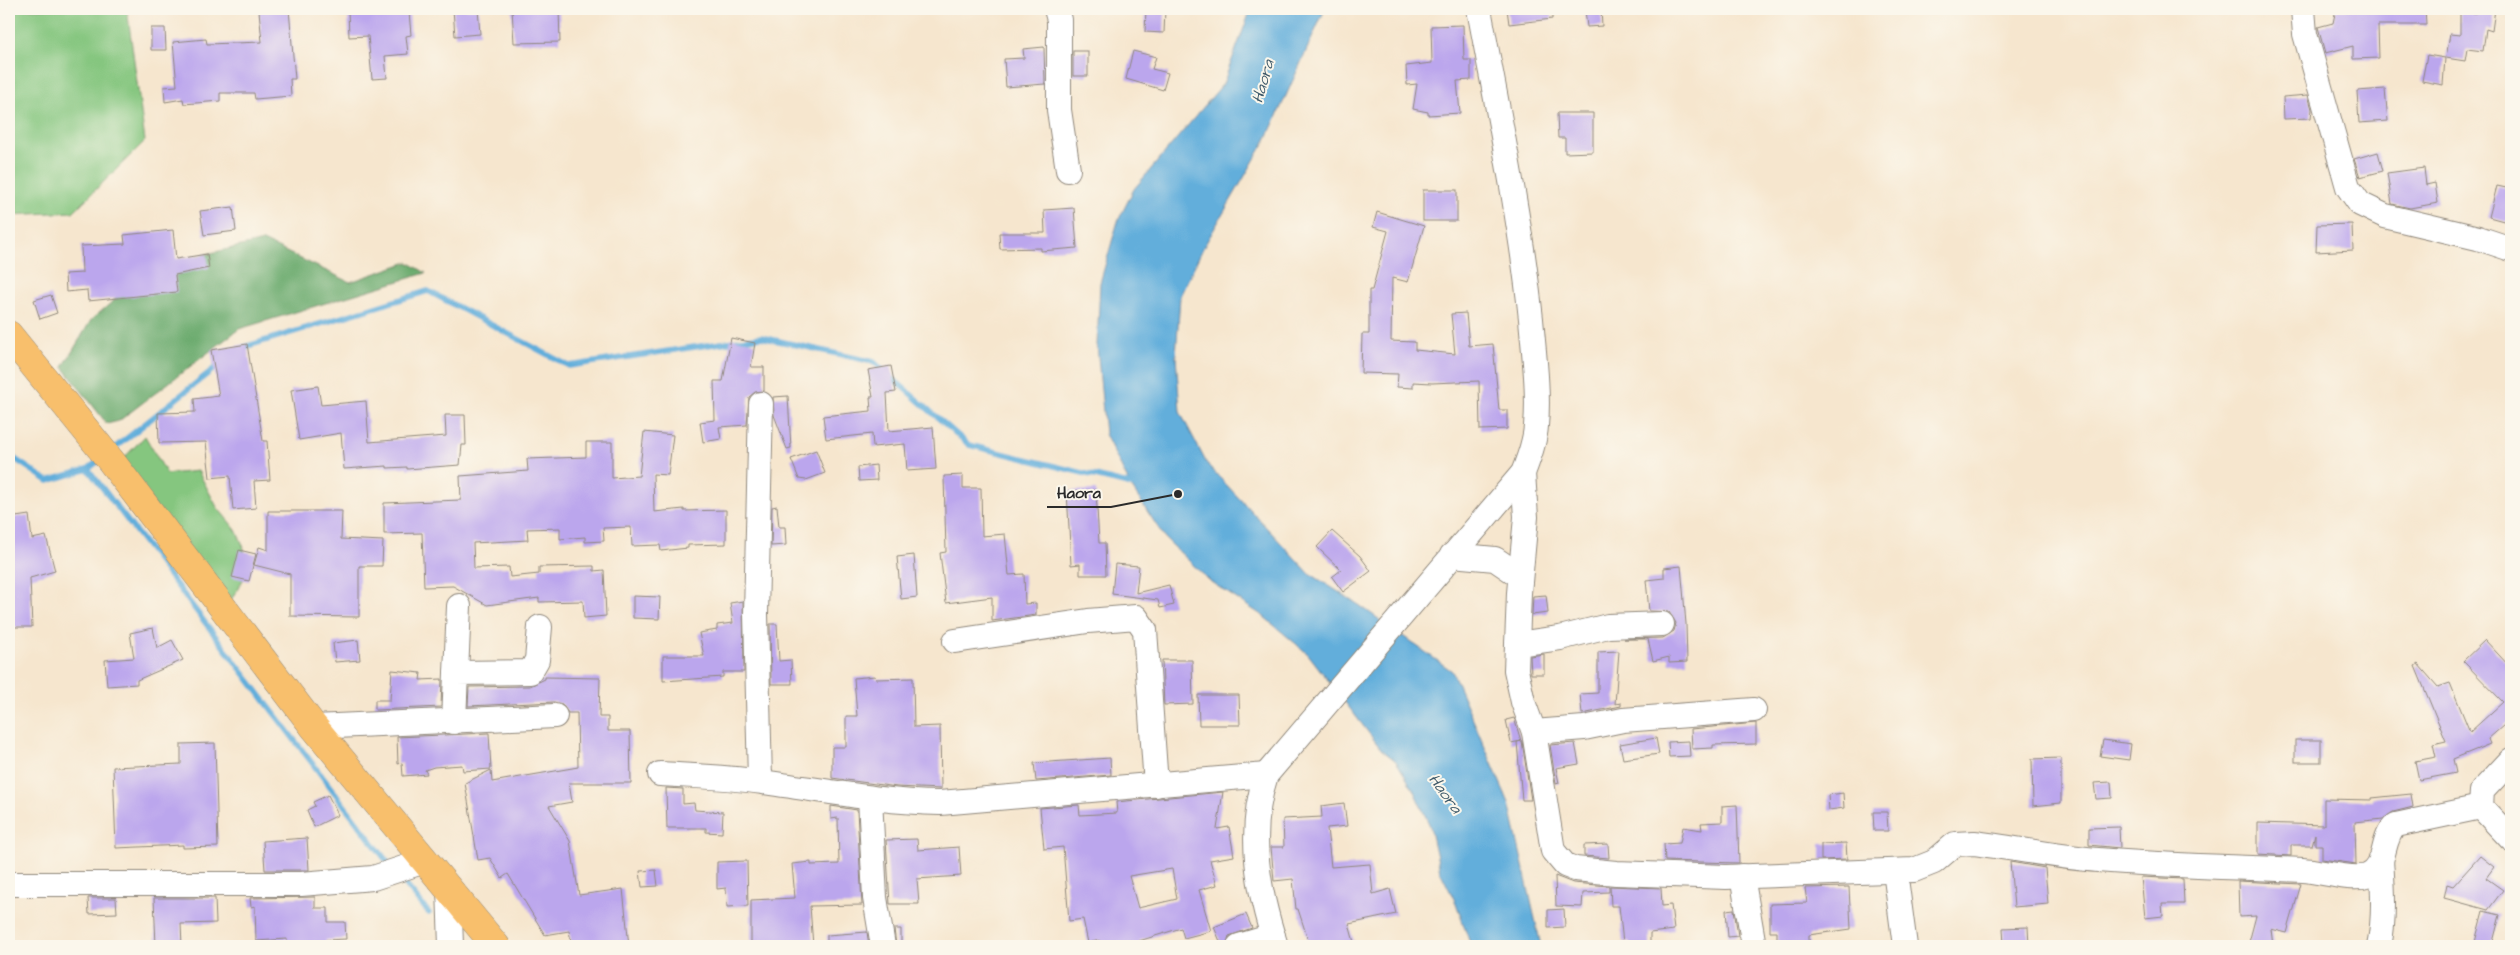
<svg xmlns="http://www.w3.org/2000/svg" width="2520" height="955" viewBox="0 0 2520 955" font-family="'Architects Daughter',sans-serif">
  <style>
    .green { fill: #85c67f; stroke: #587855 }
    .forest { fill: #6cab6e; stroke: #4c6b4c }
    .water { fill: #62aedb; stroke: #466c83 }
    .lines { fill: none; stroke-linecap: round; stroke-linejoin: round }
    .stream { stroke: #62aedb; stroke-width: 5.5 }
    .building { fill: #bba6ed; fill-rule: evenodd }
    .minor-casing { stroke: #90887c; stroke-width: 26 }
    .major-casing { stroke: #90887c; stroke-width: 29 }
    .minor { stroke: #fff; stroke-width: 24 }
    .major { stroke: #f8bf6c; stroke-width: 28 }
    .labels { text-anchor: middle; stroke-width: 4; stroke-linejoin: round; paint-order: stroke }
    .water-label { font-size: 16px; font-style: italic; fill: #3e5969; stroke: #fbf7ec }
    .leader { fill: none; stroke: #2b2b2b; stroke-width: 2 }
    .callout-dot { fill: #2b2b2b; stroke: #fbf7ec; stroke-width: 2 }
    .callout-label { font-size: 16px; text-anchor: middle; font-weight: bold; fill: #2b2b2b; stroke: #fbf7ec; stroke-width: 4; stroke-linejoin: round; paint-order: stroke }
  </style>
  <rect width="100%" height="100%" fill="#fbf7ec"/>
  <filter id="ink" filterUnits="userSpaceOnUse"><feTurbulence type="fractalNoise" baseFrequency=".02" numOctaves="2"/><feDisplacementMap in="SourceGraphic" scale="10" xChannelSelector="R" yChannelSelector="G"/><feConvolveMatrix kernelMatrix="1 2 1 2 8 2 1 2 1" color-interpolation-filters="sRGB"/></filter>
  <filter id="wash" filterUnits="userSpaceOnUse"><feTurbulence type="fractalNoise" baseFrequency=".0096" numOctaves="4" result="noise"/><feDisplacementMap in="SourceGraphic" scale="20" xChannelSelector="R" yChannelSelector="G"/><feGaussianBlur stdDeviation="1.12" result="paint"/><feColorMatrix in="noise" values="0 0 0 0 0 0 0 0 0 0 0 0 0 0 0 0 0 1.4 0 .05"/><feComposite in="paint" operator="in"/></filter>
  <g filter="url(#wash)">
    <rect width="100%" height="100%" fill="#f6e6ce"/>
    <g class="green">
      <path d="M9,9H127L145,141L73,212L9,215Z"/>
      <path d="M145,436L167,474L198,471L217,507L236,530L243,545L249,570L228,605L121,461Z"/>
    </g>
    <path class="forest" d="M263,241L350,282L408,262L426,273L239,329L119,421L107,424L63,367L91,320L154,266Z"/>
    <path class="water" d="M1251,9H1325L1267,138L1203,248L1180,296L1176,356L1180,412L1207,464L1309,573L1359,605L1452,671L1509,803L1541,946H1471L1456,903L1440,871L1430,826L1413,789L1396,761L1381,749L1308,654L1263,616L1211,582L1165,538L1130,485L1105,434L1097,345L1100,283L1118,221L1134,189L1223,84Z"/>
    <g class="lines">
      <g class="stream">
        <path d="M241,348L428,291L569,366L761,337L874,362L969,445L1136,486"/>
        <path d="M112,450L220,364"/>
        <path d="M9,455L48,481L88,469L101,459"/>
        <path d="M88,469L389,864"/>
        <path d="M401,879L429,913"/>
      </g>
    </g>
    <g id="blocks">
      <g class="building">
        <path d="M289,9L295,79H290L291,96L255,99L254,93H220V101L184,104L183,99L165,102L164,87L177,86L173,42L206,39L207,44L262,42L259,11Z"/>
        <path d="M348,9H374V15L409,12L411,35L406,36L408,54L385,56L387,78L372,79L368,36L349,37Z"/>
        <path d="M453,9H478L480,34L455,36Z"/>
        <path d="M512,9H559L560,42L514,43Z"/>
        <path d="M1146,9H1165L1164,33L1145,32Z"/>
        <path d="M1507,9H1552V19L1509,24Z"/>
        <path d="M1601,9L1602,26L1587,27L1585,10Z"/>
        <path d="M2336,9H2425L2426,25H2378L2379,58L2353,59V46L2325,53L2318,27L2333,23Z"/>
        <path d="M2478,9H2495L2492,31L2486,29L2483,51L2467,49L2465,61L2446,58L2450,34L2460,35V13H2477Z"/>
        <path d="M1463,25L1464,60H1471V80L1457,81L1460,113L1428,115V112L1413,109L1417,84L1407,85L1406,66L1432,63L1431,26Z"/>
        <path d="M151,28H165L166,50H151Z"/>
        <path d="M1044,47L1045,84L1006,87L1004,59L1024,58L1023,49Z"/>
        <rect x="1073" y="51" width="15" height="25"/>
        <path d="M1133,51L1156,57L1152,69L1168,73L1163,90L1126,79Z"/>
        <path d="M2427,55L2445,58L2443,85L2422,81Z"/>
        <path d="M2385,89L2388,121L2359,123L2357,91Z"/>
        <path d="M2308,95L2312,109L2311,118L2284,119L2283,97Z"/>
        <path d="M1557,113H1593V152L1565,153V138H1558Z"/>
        <path d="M2378,152L2383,171L2360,177L2354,159Z"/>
        <path d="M2424,168L2426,185L2435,183L2438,203L2410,208L2392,204L2387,173Z"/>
        <path d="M2497,186L2511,189V223L2489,217Z"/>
        <rect x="1423" y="190" width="34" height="31"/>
        <path d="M233,207L236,231L204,235L200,211Z"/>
        <path d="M1074,208L1077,248L1041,251V248L1000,249L999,233H1045L1044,210Z"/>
        <path d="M1377,212L1424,226L1408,282L1392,278L1391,341L1415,342V350L1455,354L1451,314L1466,313L1469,346L1493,344L1499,410H1507V429L1480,430L1479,381L1432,383L1413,382V388L1397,387L1398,374L1361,373L1362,334H1369V290H1372L1388,231L1373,227Z"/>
        <path d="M2352,224L2353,250L2316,252L2317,225Z"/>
        <path d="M173,230L176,259L207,254L209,268L175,275L177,292L88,301L87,290L66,292L65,274L82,273L81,246L125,244L124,235Z"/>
        <path d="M51,295L57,313L40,319L34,300Z"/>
        <path d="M731,338L755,343L751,367H764V391L755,392L749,397L747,425L719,427L721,439L703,442L700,422L715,420L714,381H723Z"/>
        <path d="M247,344L263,441H267L270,480L254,481L256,508L233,510L230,476L210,478L206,442L159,443L158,413L195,412L194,399L219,396L211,350Z"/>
        <path d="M891,366L896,392L887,393L889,431L933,427L936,469L907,471L905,444L873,447L872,434L826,439L823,416L871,411L870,397H873L868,370Z"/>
        <path d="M318,386L321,405L366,401L369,442L446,436L445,415H465L466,445H462L460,465L407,469V467L387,468V466L344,469L341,433L299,440L291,390Z"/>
        <path d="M788,396L791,448L787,449L774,415L773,397Z"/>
        <path d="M644,432L673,435L668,475L653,474L654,512L684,509V511L726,510V544L688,545V548L661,551L660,545L632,546L631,527L603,528L604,541L585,542V537L560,539V528L527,529L528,540L473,543L474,568L509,567L510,577L539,574V567L594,566V571L604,570L606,616L584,618L583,601L539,602V598L487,605L453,586L424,587L422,533L384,534V503L461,500L460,476L528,471L527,459L586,457V442H612V478L639,476Z"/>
        <path d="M816,450L825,473L806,480L799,479L791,459Z"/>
        <path d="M876,465L877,480L859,481L858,467Z"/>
        <path d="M963,475V488H981L982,536L1005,534L1009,575L1024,574L1025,604L1036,603V615L992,621V597L946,603L940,553L946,552L944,476Z"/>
        <path d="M1096,490L1099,543H1105L1106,575H1080V564L1071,565L1067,491Z"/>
        <path d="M777,506L779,527H785L786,545L771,546L772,507Z"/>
        <path d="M268,511H342L341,539L383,541L382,566H359V617L290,616V574L254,565L259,547L268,550Z"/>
        <path d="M29,515L32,539L46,536L55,571L30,578L32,627H9V518Z"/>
        <path d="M1332,531L1360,556L1371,571L1343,592L1332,577L1341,570L1317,547Z"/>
        <path d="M239,550L256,554L249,581L232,577Z"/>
        <path d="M914,555L917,597L901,599L897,557Z"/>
        <path d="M1115,564L1139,566L1136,593L1169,585L1174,605L1160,608L1158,600L1112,594Z"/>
        <path d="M1681,566L1686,624L1687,662L1669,663V657L1653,661L1648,639H1624L1663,638L1674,631L1676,623L1669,612L1649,611L1646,580L1664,578V568Z"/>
        <path d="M1546,595L1548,613L1532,615L1533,596Z"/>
        <path d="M633,596L660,597L659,619L633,618Z"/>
        <path d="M743,601L744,672H723V677L663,681V656H704L699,633L717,630V625L733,623L730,603Z"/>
        <path d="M770,624H777L779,661L791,660L792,684H771Z"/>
        <path d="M153,628L157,648L172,640L183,660L137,680V684L107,686L105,660L134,658L130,633Z"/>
        <path d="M358,640L360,660L335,662L333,643Z"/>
        <path d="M2485,640L2511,668V719L2488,739L2490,744L2453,759L2456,773L2419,780L2415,761L2436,757L2433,744L2446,741L2415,666L2418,664L2438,687L2450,683L2470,732L2503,702L2463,661Z"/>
        <path d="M1619,651L1615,704L1621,703V706L1582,714L1580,694L1598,693V652Z"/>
        <path d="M1544,654V674H1531L1530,656Z"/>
        <path d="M1162,660H1192L1193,704L1164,705Z"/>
        <path d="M392,670L421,673L420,680L442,679L441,707L375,710V700H390Z"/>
        <path d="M875,676L876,679L913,678L914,727L940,726L941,789L897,787L832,778V747H846V716H857L854,678Z"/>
        <path d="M545,677L600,678L599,717H608V731H630L631,783H569L572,802L549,806L570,841L579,895L623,889L629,946H572L569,931L545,935L508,874L502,878L490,858L478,860L465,783L491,770L492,782L578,767L577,713H568L562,704L554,702L468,706L469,687L530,686L545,679Z"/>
        <path d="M1198,695H1239L1240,725H1199Z"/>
        <path d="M1514,718L1521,741L1511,743L1506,720Z"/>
        <path d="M1756,723V744L1713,745V748L1692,749L1691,729Z"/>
        <path d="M489,733L491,769L463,771L462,765L434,767L425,770L427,774L403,776L402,763L398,764L397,737Z"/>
        <path d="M1656,738L1659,754L1623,759L1620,744Z"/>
        <path d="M2103,740L2131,744L2129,760L2100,756Z"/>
        <rect x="2295" y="740" width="26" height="22"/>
        <path d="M1522,741L1531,800H1522L1517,742Z"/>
        <path d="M1689,741L1690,756L1669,757L1668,742Z"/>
        <path d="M215,743L218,847L183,848V845L116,848L113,767L181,764V744Z"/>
        <path d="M1575,743L1579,764L1556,768L1559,783L1556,784L1550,745Z"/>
        <path d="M1110,758L1111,775L1036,781L1034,763Z"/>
        <path d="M2061,758V803L2033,806L2032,759Z"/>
        <path d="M2111,782L2112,798L2096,799L2094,783Z"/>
        <path d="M666,788L683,789V804L694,803L695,810L723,812L722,833L706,832V828H667Z"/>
        <path d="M1223,792L1217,829L1229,827L1234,856L1210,860L1217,885L1199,890L1211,931L1184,938L1181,928L1139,941L1141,946H1102L1100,940L1088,943L1083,919L1069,921L1063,847L1044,849L1040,808L1079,805L1080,815L1117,813L1116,802ZM1172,869L1177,899L1138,908L1129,876Z"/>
        <path d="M1843,793L1844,808L1829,810L1828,795Z"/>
        <path d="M2411,794L2413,807L2393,812L2383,819L2355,822L2356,864L2322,859V845H2315V834L2312,845H2291V856L2258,854V823L2324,825V799L2372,800V798Z"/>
        <path d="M328,795L338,815L314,827L307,810L315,806L313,802Z"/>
        <path d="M1344,803L1347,826L1327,828L1331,867L1370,864L1373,894L1390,889L1396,914L1349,924L1355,946H1310L1298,909H1296L1293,879L1274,881L1271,847H1284L1283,819L1322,817L1321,806Z"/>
        <path d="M1737,805L1739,863L1665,861L1664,844L1680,843L1683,827L1702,830L1701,823L1722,822V806Z"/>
        <path d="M831,806L857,810L862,905L810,906L813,946H751V900L795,898L792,864L811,862V865L839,864L838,818L831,819Z"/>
        <path d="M1873,812H1887L1888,831H1874Z"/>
        <path d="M2119,827L2120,848L2089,845V828Z"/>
        <path d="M307,838L309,870H265L263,841Z"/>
        <path d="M917,839L918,850L959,847L961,876L917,879L919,904H890L886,840Z"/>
        <path d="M1846,843L1847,859L1821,860V844Z"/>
        <path d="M1608,844L1609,858L1584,856V845Z"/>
        <path d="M2480,856L2494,867L2486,878L2503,890L2488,910L2444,898L2447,884L2453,886Z"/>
        <path d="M747,861L748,906L727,907L726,888L717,889V862Z"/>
        <path d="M2010,862L2045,868L2048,904L2014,907Z"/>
        <path d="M656,870L658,886L642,887L640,871Z"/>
        <path d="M1555,876L1573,883L1609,886V892L1583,893L1582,907L1556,906Z"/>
        <path d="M2141,877L2183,879L2184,904H2162L2163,916L2145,918Z"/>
        <path d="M2238,881L2301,884L2287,933L2271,929L2273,946H2248L2256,916L2239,917Z"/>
        <path d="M1610,886L1661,888L1662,906L1671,905L1674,930L1650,933V946H1630V942L1623,943L1619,906H1611Z"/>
        <path d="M1849,887L1851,929L1809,935V946H1777V932H1770V904L1807,903L1805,888Z"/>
        <path d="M315,897V908H328V922H345L346,939L326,940V946H287V939L256,941L255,906L251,907L250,898Z"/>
        <path d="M88,898H116L117,913L89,914Z"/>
        <path d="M154,898H215L216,923L181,924L182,946H156Z"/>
        <path d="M1564,909L1565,927L1548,928V910Z"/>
        <path d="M1734,909L1738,936L1728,937L1726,910Z"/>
        <path d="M2483,911L2500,915L2492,946H2474Z"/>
        <path d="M1246,914L1252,928L1229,936L1226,946H1222L1214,927Z"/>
        <path d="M2028,927L2029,946H2004L2003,928Z"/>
        <path d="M894,929H901V946H896Z"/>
        <path d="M867,932L869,946H827V935Z"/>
      </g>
    </g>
  </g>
  <g filter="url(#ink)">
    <use href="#blocks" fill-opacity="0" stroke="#90887c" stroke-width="1"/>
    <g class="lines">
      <defs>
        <g id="minor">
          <path d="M1056,9L1059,20V110L1068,170"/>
          <path d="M2303,9L2305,34L2348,187L2360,204L2385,216L2478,238L2511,249"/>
          <path d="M1523,473L1526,517L1519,593L1516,670L1523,702L1534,732L1553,851L1565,865L1575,869L1616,873L1726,877L1914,870L1934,862L1955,844L1974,843C2015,848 2056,857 2098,860C2166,866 2235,867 2303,870C2321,871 2352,881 2367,876C2388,868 2380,838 2396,825L2481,807"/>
          <path d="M1452,555L1495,559L1520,576"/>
          <path d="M955,641L1088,621L1136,617L1145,630L1156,785"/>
          <path d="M1517,644L1560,638L1608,626L1662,624"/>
          <path d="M456,673L459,606"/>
          <path d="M454,722L456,673L530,672L537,660L540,627"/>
          <path d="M314,727L555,716"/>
          <path d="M1534,732L1584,728L1623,720L1754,710"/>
          <path d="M2511,760L2482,791L2481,807L2511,839"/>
          <path d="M660,774C694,776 729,777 762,782C822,790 880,802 940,803L1266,775"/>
          <path d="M760,781L756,614L761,404"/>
          <path d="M870,798L875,898L883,946"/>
          <path d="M1895,871L1905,946"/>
          <path d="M1742,876L1754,946"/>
          <path d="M9,884H301L373,878L425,861"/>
          <path d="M449,888L451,946"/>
          <path d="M1239,946L1273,936"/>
          <path d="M1276,946C1258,891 1247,832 1266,775L1523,473C1529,458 1535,442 1536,426C1539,391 1534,354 1531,319C1520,215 1498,112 1479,9"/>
          <path d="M2379,946C2385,918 2383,888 2381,859"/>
        </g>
        <path id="major" d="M9,335L111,461L314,727L496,946"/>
      </defs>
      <use href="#minor" class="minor-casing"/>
      <use href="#major" class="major-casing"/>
      <use href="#minor" class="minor"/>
      <use href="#major" class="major"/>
    </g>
  </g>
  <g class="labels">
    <g class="water-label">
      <text transform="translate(1262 81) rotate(-74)" y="6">Haora</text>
      <text transform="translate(1446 793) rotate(54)" y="6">Haora</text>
    </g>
  </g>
  <path class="leader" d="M1178 494L1111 507H1047"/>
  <circle class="callout-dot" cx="1178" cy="494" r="5"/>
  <g class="callout-label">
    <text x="1079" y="498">Haora</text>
  </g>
  <rect width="2520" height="955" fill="none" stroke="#fbf7ec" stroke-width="30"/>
</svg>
